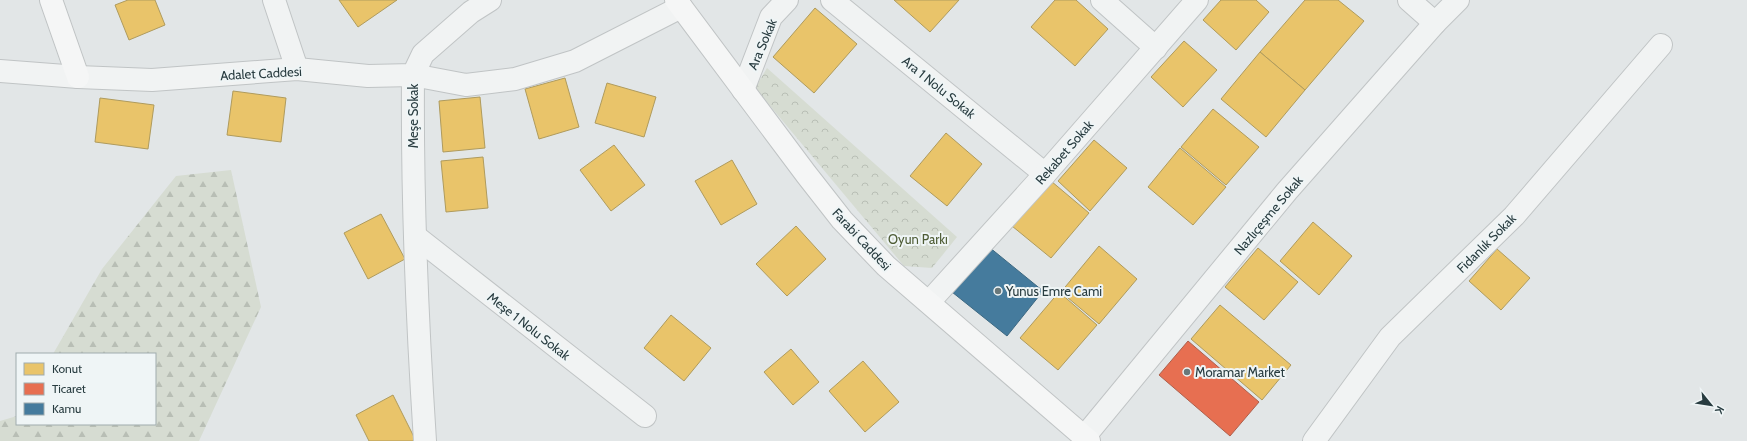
<svg xmlns="http://www.w3.org/2000/svg" width="1747" height="441" viewBox="0 0 1747 441" font-family="Cabin,sans-serif">
  <style>
    .forest { fill: url(#forest-firs) }
    .park { fill: url(#park-crowns) }
    .homes { fill: #e9c46a; stroke: #af9b5d }
    .shops { fill: #e76f51; stroke: #ae604c }
    .public { fill: #457b9d; stroke: #3c6881 }
    .lines { fill: none; stroke-linecap: round; stroke-linejoin: round }
    .street-casing { stroke: #c0c4c5; stroke-width: 24 }
    .secondary-casing { stroke: #c0c4c5; stroke-width: 24 }
    .street { stroke: #f1f3f3; stroke-width: 22 }
    .secondary { stroke: #f5f6f6; stroke-width: 22 }
    .poi-dot { fill: #69787a; stroke: #eff5f6; stroke-width: 1.5 }
    .labels { text-anchor: middle; stroke-width: 4; stroke-linejoin: round; paint-order: stroke }
    .street-label { font-size: 13px; fill: #283c40; stroke: #eff5f6 }
    .park-label { font-size: 13px; fill: #4e5c35; stroke: #eff5f6 }
    .poi-label { font-size: 13px; fill: #283c40; stroke: #eff5f6; text-anchor: start }
  </style>
  <defs>
    <pattern id="forest-firs" width="22" height="20" patternUnits="userSpaceOnUse"><rect width="22" height="20" fill="#d6dcd2"/><path d="M5 1l3.5 6h-7zM16 11l3.5 6h-7z" fill="#b8beb5"/></pattern>
    <pattern id="park-crowns" width="20" height="18" patternUnits="userSpaceOnUse"><rect width="20" height="18" fill="#d6dcd2"/><path d="M2 6a3 3 0 1 1 6 0M12 15a3 3 0 1 1 6 0" fill="none" stroke="#b8beb5"/></pattern>
  </defs>
  <rect width="100%" height="100%" fill="#e2e6e7"/>
  <path class="forest" d="M231,170L261,307L199,441H0V421L17,416V424H155V354H53L102,269L176,176Z"/>
  <path class="park" d="M767,68L957,237L932,268L904,266L755,88Z"/>
  <g class="homes">
    <path d="M128,0H155L165,25L129,40L115,5Z"/>
    <path d="M339,0H397L358,27Z"/>
    <path d="M894,0H959L930,32Z"/>
    <path d="M1055,0H1076L1108,29L1075,66L1031,27Z"/>
    <path d="M1221,0H1256L1269,12L1236,50L1203,20Z"/>
    <path d="M1305,0H1338L1364,21L1305,90L1260,52Z"/>
    <path d="M815,8L857,44L814,93L773,57Z"/>
    <path d="M1184,41L1217,70L1183,107L1151,77Z"/>
    <path d="M1260,52L1305,90L1266,137L1221,99Z"/>
    <path d="M565,78L579,127L539,139L525,89Z"/>
    <path d="M607,83L656,97L644,137L595,123Z"/>
    <path d="M233,91L286,98L281,142L227,135Z"/>
    <path d="M480,97L485,148L443,152L439,101Z"/>
    <path d="M100,98L154,105L148,149L95,142Z"/>
    <path d="M1213,109L1259,147L1226,185L1181,147Z"/>
    <path d="M946,133L982,164L947,206L910,176Z"/>
    <path d="M1094,140L1127,168L1090,211L1058,181Z"/>
    <path d="M614,145L645,185L611,211L580,170Z"/>
    <path d="M1180,148L1226,187L1193,225L1148,187Z"/>
    <path d="M483,157L488,208L446,212L441,161Z"/>
    <path d="M732,160L757,204L721,225L695,181Z"/>
    <path d="M1051,181L1089,213L1051,258L1012,226Z"/>
    <path d="M381,214L405,259L368,279L344,233Z"/>
    <path d="M1313,222L1352,256L1319,295L1280,261Z"/>
    <path d="M796,226L826,259L787,296L756,264Z"/>
    <path d="M1099,246L1137,279L1099,324L1061,292Z"/>
    <path d="M1258,248L1298,282L1264,320L1225,287Z"/>
    <path d="M1497,249L1530,278L1501,310L1469,281Z"/>
    <path d="M1059,292L1097,325L1058,370L1020,338Z"/>
    <path d="M1220,305L1291,365L1262,400L1191,339Z"/>
    <path d="M671,315L711,348L684,381L644,348Z"/>
    <path d="M791,349L819,382L793,405L764,372Z"/>
    <path d="M863,361L899,402L865,432L829,391Z"/>
    <path d="M393,395L416,441H369L356,415Z"/>
  </g>
  <path class="shops" d="M1188,341L1259,402L1230,436L1159,375Z"/>
  <path class="public" d="M989,247L1043,291L1007,336L952,292Z"/>
  <g class="lines">
    <defs>
      <g id="street">
        <path d="M274,0L297,69"/>
        <path d="M832,0L1045,174"/>
        <path d="M1102,0L1156,48"/>
        <path d="M1409,0L1435,23"/>
        <path d="M0,71L78,77L152,80L297,69L368,76L413,75L423,54L471,12L490,0"/>
        <path d="M743,90L771,17L787,0"/>
        <path d="M415,236L645,416"/>
        <path d="M929,302L1045,174L1197,0"/>
        <path d="M1085,436L1287,191L1435,23L1458,0"/>
        <path d="M425,441C417,319 412,197 413,75L466,85L515,79L575,61L681,7"/>
        <path d="M1314,441L1390,337L1514,216L1661,45"/>
      </g>
      <g id="secondary">
        <path d="M51,0L78,77"/>
        <path d="M676,0L806,174L842,220L886,266L1089,441"/>
      </g>
    </defs>
    <use href="#street" class="street-casing"/>
    <use href="#secondary" class="secondary-casing"/>
    <use href="#street" class="street"/>
    <use href="#secondary" class="secondary"/>
  </g>
  <g class="poi-dot">
    <circle cx="998" cy="291" r="4"/>
    <circle cx="1187" cy="372" r="4"/>
  </g>
  <g class="labels">
    <g class="street-label">
      <text transform="translate(762 44) rotate(-67)" y="5">Ara Sokak</text>
      <text transform="translate(261 73) rotate(-3)" y="5">Adalet Caddesi</text>
      <text transform="translate(939 87) rotate(39)" y="5">Ara 1 Nolu Sokak</text>
      <text transform="translate(413 116) rotate(-90)" y="5">Meşe Sokak</text>
      <text transform="translate(1064 152) rotate(-49)" y="5">Rekabet Sokak</text>
      <text transform="translate(1268 215) rotate(-50)" y="5">Nazlıçeşme Sokak</text>
      <text transform="translate(862 239) rotate(47)" y="5">Farabi Caddesi</text>
      <text transform="translate(1486 243) rotate(-45)" y="5">Fidanlık Sokak</text>
      <text transform="translate(529 326) rotate(38)" y="5">Meşe 1 Nolu Sokak</text>
    </g>
    <g class="park-label">
      <text x="918" y="244">Oyun Parkı</text>
    </g>
    <g class="poi-label">
      <text x="1006" y="296">Yunus Emre Cami</text>
      <text x="1195" y="377">Moramar Market</text>
    </g>
  </g>
  <rect x="16" y="353" width="140" height="72" fill="#eff5f6" stroke="#9fabad"/>
  <rect x="24" y="363" width="20" height="12" fill="#e9c46a" stroke="#9fabad"/>
  <text x="52" y="373" font-size="12" fill="#283c40">Konut</text>
  <rect x="24" y="383" width="20" height="12" fill="#e76f51" stroke="#9fabad"/>
  <text x="52" y="393" font-size="12" fill="#283c40">Ticaret</text>
  <rect x="24" y="403" width="20" height="12" fill="#457b9d" stroke="#9fabad"/>
  <text x="52" y="413" font-size="12" fill="#283c40">Kamu</text>
  <g transform="translate(1711 405) rotate(120)" stroke="#eff5f6" stroke-width="3" paint-order="stroke">
  <path d="M0-3L7 15L0 10L-7 15Z" fill="#283c40"/>
  <text y="-6" font-size="11" font-weight="bold" text-anchor="middle" fill="#283c40">K</text>
  </g>
</svg>
